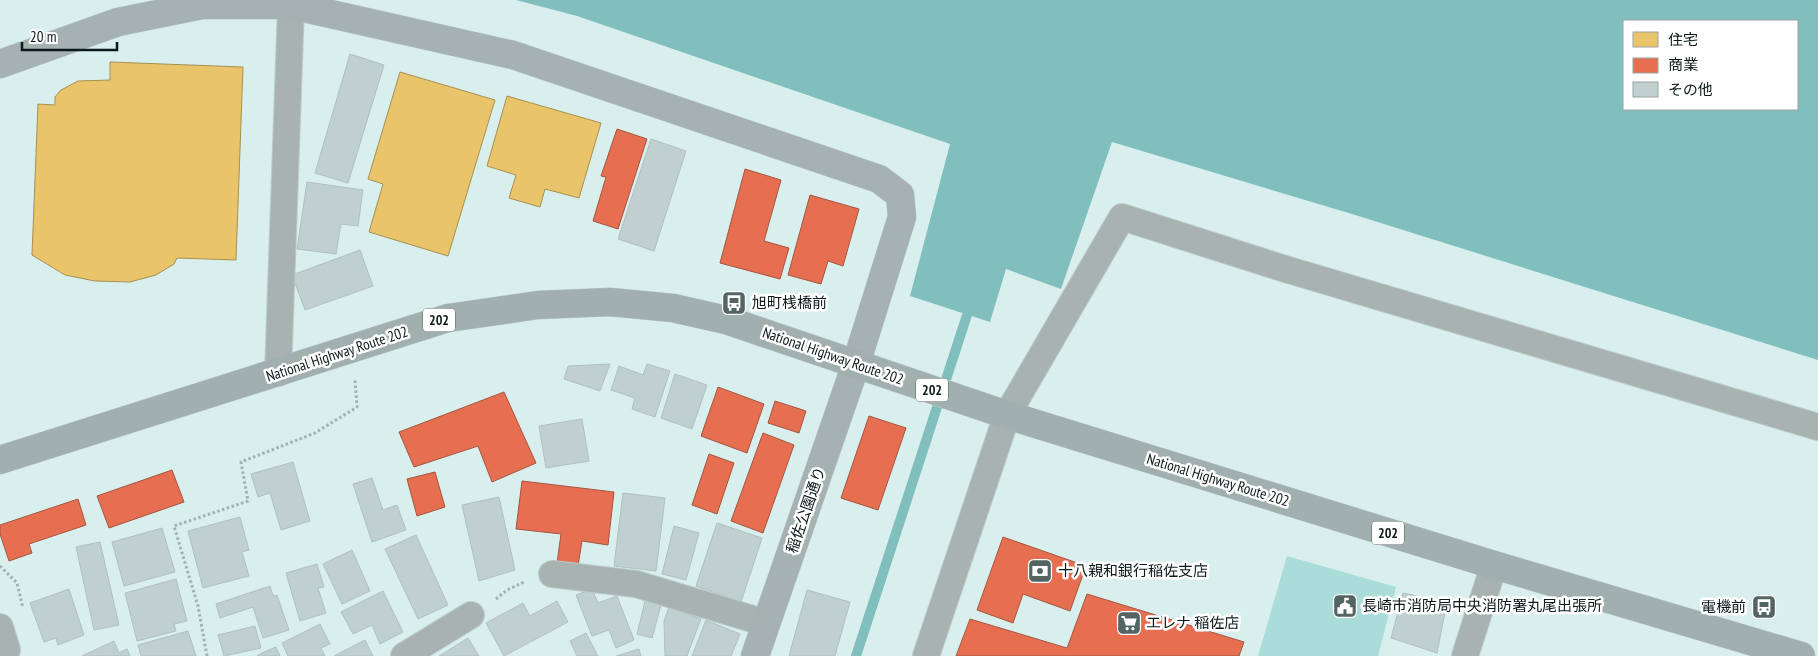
<svg xmlns="http://www.w3.org/2000/svg" width="1818" height="656" viewBox="0 0 1818 656" font-family="'PT Sans Narrow','Noto Sans JP',sans-serif">
  <style>
    .green { fill: #aadcda }
    .water { fill: #80bfbd; fill-rule: evenodd }
    .homes { fill: #e9c46a; stroke: #a69151 }
    .shops { fill: #e76f51; stroke: #a55540 }
    .lines { fill: none; stroke-linecap: round; stroke-linejoin: round }
    .stream { stroke: #80bfbd; stroke-width: 10 }
    .building { fill: #bfd0cf; stroke: #b0c0bf }
    .street-casing { stroke: #bacbc9; stroke-width: 28 }
    .secondary-casing { stroke: #bacbc9; stroke-width: 29 }
    .highway-casing { stroke: #bacbc9; stroke-width: 29 }
    .path { stroke: #a4afaf; stroke-width: 3; stroke-dasharray: 2.5 2.5; stroke-linecap: butt }
    .street { stroke: #a8b3b1; stroke-width: 26 }
    .secondary { stroke: #a5b2b1; stroke-width: 28 }
    .highway { stroke: #a1afae; stroke-width: 28 }
    .labels { text-anchor: middle; stroke-width: 5; stroke-linejoin: round; paint-order: stroke }
    .shield { fill: #fff; stroke: #545e5d; stroke-width: 1 }
    .shield-label { font-size: 14px; font-weight: bold; fill: #0b1918 }
    .poi-label { font-size: 15px; fill: #0b1918; stroke: #fff; text-anchor: start }
    .street-label { font-size: 15px; fill: #0b1918; stroke: #fff }
  </style>
  <rect width="100%" height="100%" fill="#d9efed"/>
  <path class="green" d="M1287,556L1396,587L1378,656H1258Z"/>
  <path class="water" d="M516,0H1818V360L1352,214L1112,142L1061,289L1006,269L990,322L910,296L950,144L577,16ZM1797,21V109H1624V21Z"/>
  <g class="homes">
    <path d="M110,62L243,67L236,260L177,258L174,264L156,275L130,282L95,281L65,275L32,255L38,104L55,105V97L61,90L78,81L110,80Z"/>
    <path d="M400,72L495,100L448,256L369,232L383,184L368,179Z"/>
    <path d="M507,96L601,123L579,198L545,189L540,207L509,198L516,175L487,166Z"/>
  </g>
  <g class="shops">
    <path d="M617,129L647,139L618,229L593,221L606,177L601,176Z"/>
    <path d="M745,169L781,180L764,241L789,248L780,279L720,263Z"/>
    <path d="M810,195L859,209L843,266L828,261L821,284L788,275Z"/>
    <path d="M718,387L764,404L747,453L701,436Z"/>
    <path d="M504,392L536,463L492,482L478,446L414,467L399,432Z"/>
    <path d="M775,401L806,411L799,433L768,423Z"/>
    <path d="M869,416L906,428L878,510L841,498Z"/>
    <path d="M763,433L794,445L763,533L731,521Z"/>
    <path d="M709,454L734,463L717,514L692,505Z"/>
    <path d="M172,470L184,502L109,528L97,496Z"/>
    <path d="M435,472L445,507L417,516L407,479Z"/>
    <path d="M522,481L614,492L608,545L582,541L578,566L557,563L561,534L516,529Z"/>
    <path d="M78,499L86,525L29,544L32,553L9,561L0,534V525Z"/>
    <path d="M1003,537L1086,566L1070,611L1023,594L1013,623L977,610Z"/>
    <path d="M1087,594L1244,642L1239,656H956L970,619L1067,648Z"/>
  </g>
  <g class="lines">
    <path class="stream" d="M856,656L967,315"/>
  </g>
  <g class="building">
    <path d="M350,54L384,65L348,183L315,173Z"/>
    <path d="M651,139L686,151L654,251L618,239Z"/>
    <path d="M307,182L363,190L358,226L341,224L336,254L297,249Z"/>
    <path d="M360,250L373,286L305,310L292,275Z"/>
    <path d="M610,364L600,391L564,379L568,366Z"/>
    <path d="M647,364L670,371L655,417L632,409L635,398L611,390L619,366L643,375Z"/>
    <path d="M675,374L707,385L692,429L661,418Z"/>
    <path d="M582,419L589,461L546,468L539,426Z"/>
    <path d="M293,462L310,521L281,530L270,493L258,497L251,474Z"/>
    <path d="M372,478L383,510L397,505L406,530L372,542L353,484Z"/>
    <path d="M623,493L665,498L656,571L614,566Z"/>
    <path d="M499,497L515,570L479,581L462,505Z"/>
    <path d="M240,517L249,550L242,552L249,576L203,588L188,531Z"/>
    <path d="M717,523L762,538L741,602L696,586Z"/>
    <path d="M674,526L699,533L686,580L662,574Z"/>
    <path d="M162,528L175,572L124,586L112,542Z"/>
    <path d="M416,535L448,605L418,619L385,549Z"/>
    <path d="M100,542L119,625L94,630L76,547Z"/>
    <path d="M352,550L370,591L342,604L323,564Z"/>
    <path d="M317,564L324,587L318,588L326,613L300,621L286,573Z"/>
    <path d="M176,579L187,621L174,624L176,631L137,641L125,593Z"/>
    <path d="M270,586L273,596L277,595L289,630L263,638L253,607L220,618L216,604Z"/>
    <path d="M69,589L84,635L58,645L56,638L44,642L30,603Z"/>
    <path d="M592,589L598,603L617,596L634,640L616,648L609,630L592,636L576,595Z"/>
    <path d="M807,590L850,602L835,656H789Z"/>
    <path d="M383,591L403,632L380,644L372,625L353,634L341,612Z"/>
    <path d="M1403,593L1447,602L1437,653L1391,638Z"/>
    <path d="M646,597L662,601L652,638L637,634Z"/>
    <path d="M557,601L568,622L504,656L486,623L523,603L530,616Z"/>
    <path d="M669,607L701,619L687,656H665L664,621Z"/>
    <path d="M706,620L740,634L731,656H692Z"/>
    <path d="M320,624L330,644L321,648L325,656H288L282,643Z"/>
    <path d="M255,626L261,648L224,656L218,635Z"/>
    <path d="M188,631L196,656H141L138,645Z"/>
    <path d="M586,633L598,656H577L570,641Z"/>
    <path d="M468,638L479,656H439Z"/>
    <path d="M365,640L373,656H334Z"/>
    <path d="M114,641L119,653L127,649L130,656H82Z"/>
    <path d="M276,647L280,656H257L262,653Z"/>
    <path d="M639,649L641,656H616Z"/>
  </g>
  <g class="lines">
    <defs>
      <g id="street">
        <path d="M278,373L291,5"/>
        <path d="M552,574L636,584L766,623"/>
        <path d="M0,627L7,650"/>
        <path d="M404,656L471,615"/>
        <path d="M926,656L1007,415L1122,217L1282,268L1818,427"/>
        <path d="M1465,656L1494,565"/>
      </g>
      <path id="secondary" d="M0,64L118,22L202,5H291L513,55L879,179L900,195L902,217L856,364L755,656"/>
      <path id="highway" d="M0,460L448,318L538,305L610,302L673,308L726,320L1007,415L1494,565L1801,656"/>
    </defs>
    <use href="#street" class="street-casing"/>
    <use href="#secondary" class="secondary-casing"/>
    <use href="#highway" class="highway-casing"/>
    <g class="path">
      <path d="M0,566L17,583L23,608"/>
      <path d="M496,599L507,590L524,582"/>
      <path d="M207,656L198,606L174,526L248,501L241,462L315,433L357,407L355,380"/>
    </g>
    <use href="#street" class="street"/>
    <use href="#secondary" class="secondary"/>
    <use href="#highway" class="highway"/>
  </g>
  <defs>
    <symbol id="bus-square" viewBox="-11 -11 22 22"><rect x="-9" y="-9" width="18" height="18" rx="4" fill="#536463" stroke="#fff"/><path d="M-5-6H5V4H4V6H2V4H-2V6H-4V4H-5ZM-3.5-4V0h7V-4ZM-3.5 1.2v1.5H-2V1.2ZM2 1.2v1.5H3.5V1.2Z" fill="#fff"/></symbol>
    <symbol id="bank-square" viewBox="-11 -11 22 22"><rect x="-9" y="-9" width="18" height="18" rx="4" fill="#536463" stroke="#fff"/><path d="M-6-4H6V4H-6ZM0-2.3a2.3 2.3 0 1 0 0 4.6a2.3 2.3 0 1 0 0-4.6Z" fill="#fff"/></symbol>
    <symbol id="civic-square" viewBox="-11 -11 22 22"><rect x="-9" y="-9" width="18" height="18" rx="4" fill="#536463" stroke="#fff"/><path d="M-.6-6.5H3V-4.5H.6V-3L4-1V1h2V6H-6V1h2V-1L-.6-3ZM-1.2 2.5V6h2.4V2.5Z" fill="#fff"/></symbol>
    <symbol id="supermarket-square" viewBox="-11 -11 22 22"><rect x="-9" y="-9" width="18" height="18" rx="4" fill="#536463" stroke="#fff"/><path d="M-6-5.5h2.5l.6 2H6L4.5 2H-2.5L-4.4-4H-6ZM-1.5 3.2a1.3 1.3 0 1 0 .1 0ZM3 3.2a1.3 1.3 0 1 0 .1 0Z" fill="#fff"/></symbol>
  </defs>
  <g fill-rule="evenodd">
    <use href="#bus-square" x="720" y="289" width="28" height="28"/>
    <use href="#bank-square" x="1026" y="557" width="28" height="28"/>
    <use href="#civic-square" x="1331" y="592" width="28" height="28"/>
    <use href="#bus-square" x="1750" y="593" width="28" height="28"/>
    <use href="#supermarket-square" x="1115" y="609" width="28" height="28"/>
  </g>
  <g class="labels">
    <g class="shield">
      <rect x="423" y="308.5" width="32" height="23" rx="4"/>
      <rect x="916" y="378.5" width="32" height="23" rx="4"/>
      <rect x="1372" y="521.5" width="32" height="23" rx="4"/>
    </g>
    <g class="shield-label">
      <text x="439" y="325">202</text>
      <text x="932" y="395">202</text>
      <text x="1388" y="538">202</text>
    </g>
    <g class="poi-label">
      <text x="752" y="308">旭町桟橋前</text>
      <text x="1058" y="576">十八親和銀行稲佐支店</text>
      <text x="1362" y="611">長崎市消防局中央消防署丸尾出張所</text>
      <text x="1746" y="612" text-anchor="end">電機前</text>
      <text x="1146" y="628">エレナ 稲佐店</text>
    </g>
    <g class="street-label">
      <text transform="translate(337 354) rotate(-18)" y="5">National Highway Route 202</text>
      <text transform="translate(833 356) rotate(19)" y="5">National Highway Route 202</text>
      <text transform="translate(1218 480) rotate(17)" y="5">National Highway Route 202</text>
      <text transform="translate(806 510) rotate(-71)" y="5">稲佐公園通り</text>
    </g>
  </g>
  <rect x="1623" y="20" width="175" height="90" fill="#ffffff" stroke="#9da3a3"/>
  <rect x="1633" y="32" width="25" height="15" fill="#e9c46a" stroke="#9da3a3"/>
  <text x="1668" y="45" font-size="15" fill="#0b1918">住宅</text>
  <rect x="1633" y="58" width="25" height="15" fill="#e76f51" stroke="#9da3a3"/>
  <text x="1668" y="70" font-size="15" fill="#0b1918">商業</text>
  <rect x="1633" y="82" width="25" height="15" fill="#bfd0cf" stroke="#9da3a3"/>
  <text x="1668" y="95" font-size="15" fill="#0b1918">その他</text>
  <path d="M22 42v8h95v-8" fill="none" stroke="#0b1918" stroke-width="2.5"/>
  <text x="30" y="42" font-size="15" fill="#0b1918" stroke="#ffffff" stroke-width="4" paint-order="stroke">20 m</text>
</svg>
